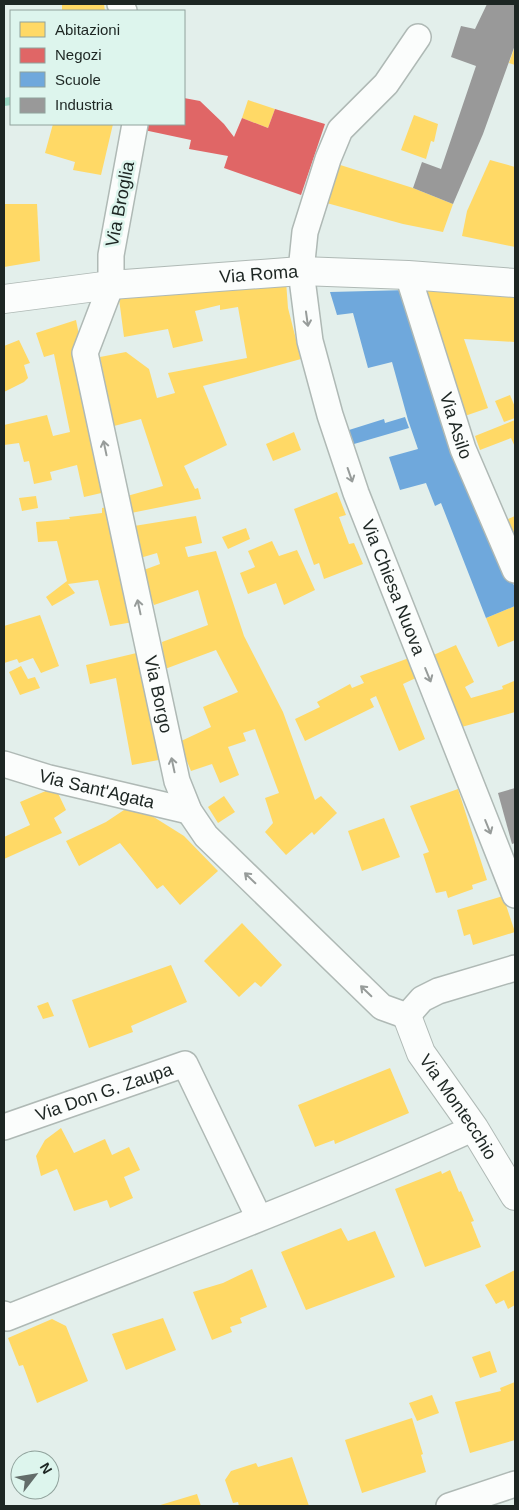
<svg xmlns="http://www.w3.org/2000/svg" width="519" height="1510" viewBox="0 0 519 1510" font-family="Arial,sans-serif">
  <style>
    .homes { fill: #ffd966 }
    .shops { fill: #e06666 }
    .schools { fill: #6fa8dc }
    .industry { fill: #999 }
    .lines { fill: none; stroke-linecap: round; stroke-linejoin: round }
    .stream { stroke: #9ed9c6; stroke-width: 8 }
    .street-casing { stroke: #afb9b5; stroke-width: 28 }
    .secondary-casing { stroke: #afb9b5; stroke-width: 30 }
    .street { stroke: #fbfdfc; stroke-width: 25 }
    .secondary { stroke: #fbfdfc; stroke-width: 28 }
    .oneway { stroke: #979c9a }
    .labels { text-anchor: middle; stroke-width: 5; stroke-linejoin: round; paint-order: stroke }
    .street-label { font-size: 18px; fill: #1d2623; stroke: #ddf5ed }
  </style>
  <rect width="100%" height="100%" fill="#e3efeb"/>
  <g class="homes">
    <path d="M62,4H104L105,11H62Z"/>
    <path d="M515,46V65L509,63Z"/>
    <path d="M248,100L275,109L268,128L242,118Z"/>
    <path d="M414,115L438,124L434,142L431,141L426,159L401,150Z"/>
    <path d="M53,124H113L101,175L73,170L75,162L45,153Z"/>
    <path d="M490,160L515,167V247L462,236L467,211Z"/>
    <path d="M334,163L413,188L453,204L443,232L403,224L323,202Z"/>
    <path d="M4,204H37L40,261L4,267Z"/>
    <path d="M286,281L288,308L301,359L203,386L227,445L184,466L195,489L198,488L201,499L131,513L127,496L163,486L141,419L114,426L100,357L126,352L149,369L157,398L175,393L168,373L247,358L238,307L220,310V305L195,311L203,341L173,348L168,329L124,337L118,291Z"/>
    <path d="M419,287L515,295V342L464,339L488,408L459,418Z"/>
    <path d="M76,320L110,491L84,497L77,465L50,472L52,480L34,484L29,461L24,462L19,443L4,445V425L47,415L53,436L70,432L54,354L44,357L36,333Z"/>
    <path d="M19,340L30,363L24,365L28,378L24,382L4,392V346Z"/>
    <path d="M510,395L515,407V418L504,422L495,401Z"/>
    <path d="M515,420V447L511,438L480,450L475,436Z"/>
    <path d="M294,432L301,450L273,461L266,444Z"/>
    <path d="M337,492L346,515L339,517L349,544L354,543L363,564L324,579L319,563L314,565L294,509Z"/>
    <path d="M36,496L38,508L22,511L19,498Z"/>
    <path d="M113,506L139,621L110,626L98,580L68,584L75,593L52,606L46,597L67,581L57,541L38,542L36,522L70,519L69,517L102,513V508Z"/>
    <path d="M196,516L202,543L185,547L188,557L216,551L244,636L283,712L315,800L321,796L337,813L314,835L312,832L286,855L265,832L273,823L265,798L279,793L255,729L243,733L246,741L228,747L239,775L220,783L212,764L191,771L179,742L211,727L203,707L238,692L216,650L165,669L162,642L208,625L198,590L154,605L141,571L160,564L157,553L140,558L134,526Z"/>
    <path d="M515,516V538L506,520Z"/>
    <path d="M246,528L250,539L228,549L222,537Z"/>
    <path d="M272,541L279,556L297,550L315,590L284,605L276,583L248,594L240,573L255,567L248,551Z"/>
    <path d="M515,606V640L498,647L486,618Z"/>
    <path d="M40,615L59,666L41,673L33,658L19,663L17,659L4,663V626Z"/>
    <path d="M456,645L474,682L465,687L471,698L503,689L502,686L514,681L515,712L458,728L429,657Z"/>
    <path d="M145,651L164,759L132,765L116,678L90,684L86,665Z"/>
    <path d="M409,658L418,677L403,684L425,739L399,751L376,696L370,699L374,707L305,741L295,719L320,707L317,702L350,684L352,688L364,683L360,676Z"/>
    <path d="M21,666L28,679L35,677L40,688L20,695L9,672Z"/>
    <path d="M55,787L66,810L54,818L62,833L4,859V837L30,825L20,802Z"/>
    <path d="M458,789L487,880L472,885L473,889L448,898L446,891L436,893L423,854L429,852L410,806Z"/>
    <path d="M224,796L235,812L218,823L208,807Z"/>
    <path d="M133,804L184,836L218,871L180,905L163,885L157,889L120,843L79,866L66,841L106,822Z"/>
    <path d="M384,818L400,857L362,871L348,831Z"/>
    <path d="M503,896L515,932L473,945L470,934L464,936L457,910Z"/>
    <path d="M242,923L282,965L261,987L255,982L239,997L204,961Z"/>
    <path d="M171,965L187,1002L131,1026L133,1032L89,1048L72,1000Z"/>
    <path d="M48,1002L54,1016L43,1019L37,1006Z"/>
    <path d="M390,1068L409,1113L335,1144L334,1140L315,1147L298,1105Z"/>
    <path d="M61,1128L74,1153L105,1139L112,1155L129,1147L140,1170L124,1177L133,1198L110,1208L107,1200L74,1211L57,1169L41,1176L36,1156L45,1140Z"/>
    <path d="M450,1170L459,1192L461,1191L474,1221L471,1222L481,1247L425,1267L395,1189L441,1171L442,1174Z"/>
    <path d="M341,1228L348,1241L375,1231L395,1277L306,1310L281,1252Z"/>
    <path d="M252,1269L267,1307L240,1318L242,1323L230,1327L232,1332L212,1340L193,1292L223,1283Z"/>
    <path d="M515,1270V1305L508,1309L504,1300L496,1304L485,1285Z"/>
    <path d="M163,1318L176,1350L126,1370L112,1334Z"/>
    <path d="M52,1319L66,1326L88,1381L37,1403L23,1365L19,1366L8,1338Z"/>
    <path d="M490,1351L497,1372L480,1378L472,1357Z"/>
    <path d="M515,1382V1440L470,1453L455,1402L501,1391L500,1388Z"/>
    <path d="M432,1395L439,1413L417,1421L409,1403Z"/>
    <path d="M412,1418L423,1454L421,1455L426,1472L362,1493L345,1440Z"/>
    <path d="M292,1457L309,1506H239L238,1502L233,1503L225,1480L231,1471L256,1463L258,1467Z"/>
    <path d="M197,1494L201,1506H157Z"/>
  </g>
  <path class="shops" d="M184,98L200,101L224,124L234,137L242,118L268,128L275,109L325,124L301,195L224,168L228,156L189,149L191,140L144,130L145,124H184Z"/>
  <g class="schools">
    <path d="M408,290L474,488L515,588V606L486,618L441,503L435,506L426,483L400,490L389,457L418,449L408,420L392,362L368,368L353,313L337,315L330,292Z"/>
    <path d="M405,417L409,428L354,444L349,430L384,419L385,423Z"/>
  </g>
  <g class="industry">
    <path d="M487,4H515V45L483,134L453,204L413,188L422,162L441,169L476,66L451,57L461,26L475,29Z"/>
    <path d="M515,788V843L512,844L498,793Z"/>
  </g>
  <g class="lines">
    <path class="stream" d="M4,102L11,101"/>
    <defs>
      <g id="street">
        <path d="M120,4L124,11"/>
        <path id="s1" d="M418,37L386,84L340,130L328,159L305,232L301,271L310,341L330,415L356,493L515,895"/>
        <path id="s2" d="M135,124L111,255V285L85,353L177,781L189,811L206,836L382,1007L407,1016L422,999L438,991L515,968"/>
        <path id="s3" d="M408,275L463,449L515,570"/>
        <path id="s4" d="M4,764L49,778L189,811"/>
        <path id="s5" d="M4,1127L185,1064L259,1218"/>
        <path d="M4,1314L7,1318C163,1256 322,1197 474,1128"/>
        <path d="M449,1506L515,1484"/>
      </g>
      <g id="secondary">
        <path id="s6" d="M4,299L111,285L301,271L408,275L515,283"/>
        <path id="s7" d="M407,1016L421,1053L474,1128L515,1196"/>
      </g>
    </defs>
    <use href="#street" class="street-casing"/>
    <use href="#secondary" class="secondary-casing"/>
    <use href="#street" class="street"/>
    <use href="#secondary" class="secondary"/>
  </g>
  <defs><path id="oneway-shaft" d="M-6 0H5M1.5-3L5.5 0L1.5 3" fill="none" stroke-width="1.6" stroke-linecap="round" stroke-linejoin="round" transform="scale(1.25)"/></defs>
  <g class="oneway">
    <use href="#oneway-shaft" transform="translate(307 319) rotate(82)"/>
    <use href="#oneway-shaft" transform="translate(105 448) rotate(-102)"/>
    <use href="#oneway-shaft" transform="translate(350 475) rotate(71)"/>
    <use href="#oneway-shaft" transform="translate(139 607) rotate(-102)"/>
    <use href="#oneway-shaft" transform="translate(428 675) rotate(68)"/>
    <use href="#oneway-shaft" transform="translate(173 765) rotate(-102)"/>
    <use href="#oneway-shaft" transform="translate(488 827) rotate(68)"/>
    <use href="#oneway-shaft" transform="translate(250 878) rotate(-136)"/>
    <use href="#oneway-shaft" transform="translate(366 991) rotate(-136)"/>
  </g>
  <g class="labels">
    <g class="street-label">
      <text transform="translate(120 204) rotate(-79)" y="6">Via Broglia</text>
      <text dy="6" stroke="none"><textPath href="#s6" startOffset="256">Via Roma</textPath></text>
      <text dy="6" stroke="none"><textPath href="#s3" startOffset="158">Via Asilo</textPath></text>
      <text dy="6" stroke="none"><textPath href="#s1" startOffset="600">Via Chiesa Nuova</textPath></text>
      <text dy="6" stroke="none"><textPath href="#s2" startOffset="585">Via Borgo</textPath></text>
      <text dy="6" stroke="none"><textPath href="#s4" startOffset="96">Via Sant'Agata</textPath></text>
      <text dy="6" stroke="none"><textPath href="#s5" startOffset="106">Via Don G. Zaupa</textPath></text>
      <text dy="6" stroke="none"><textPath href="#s7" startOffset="105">Via Montecchio</textPath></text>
    </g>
  </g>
  <rect width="519" height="1510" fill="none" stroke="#1d2623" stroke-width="10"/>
  <rect x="10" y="10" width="175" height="115" fill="#ddf5ed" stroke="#90a29c"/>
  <rect x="20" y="22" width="25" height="15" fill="#ffd966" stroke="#90a29c"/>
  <text x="55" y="35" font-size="15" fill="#1d2623">Abitazioni</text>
  <rect x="20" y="48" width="25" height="15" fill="#e06666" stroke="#90a29c"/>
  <text x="55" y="60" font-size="15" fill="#1d2623">Negozi</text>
  <rect x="20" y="72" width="25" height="15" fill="#6fa8dc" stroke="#90a29c"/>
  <text x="55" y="85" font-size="15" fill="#1d2623">Scuole</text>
  <rect x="20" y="98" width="25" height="15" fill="#999999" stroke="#90a29c"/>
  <text x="55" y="110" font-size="15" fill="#1d2623">Industria</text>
  <g transform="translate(35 1475) rotate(59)"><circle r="24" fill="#ddf5ed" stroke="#90a29c"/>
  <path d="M0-4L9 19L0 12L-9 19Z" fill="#626c69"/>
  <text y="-8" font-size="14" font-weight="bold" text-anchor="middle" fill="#1d2623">N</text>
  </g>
</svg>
